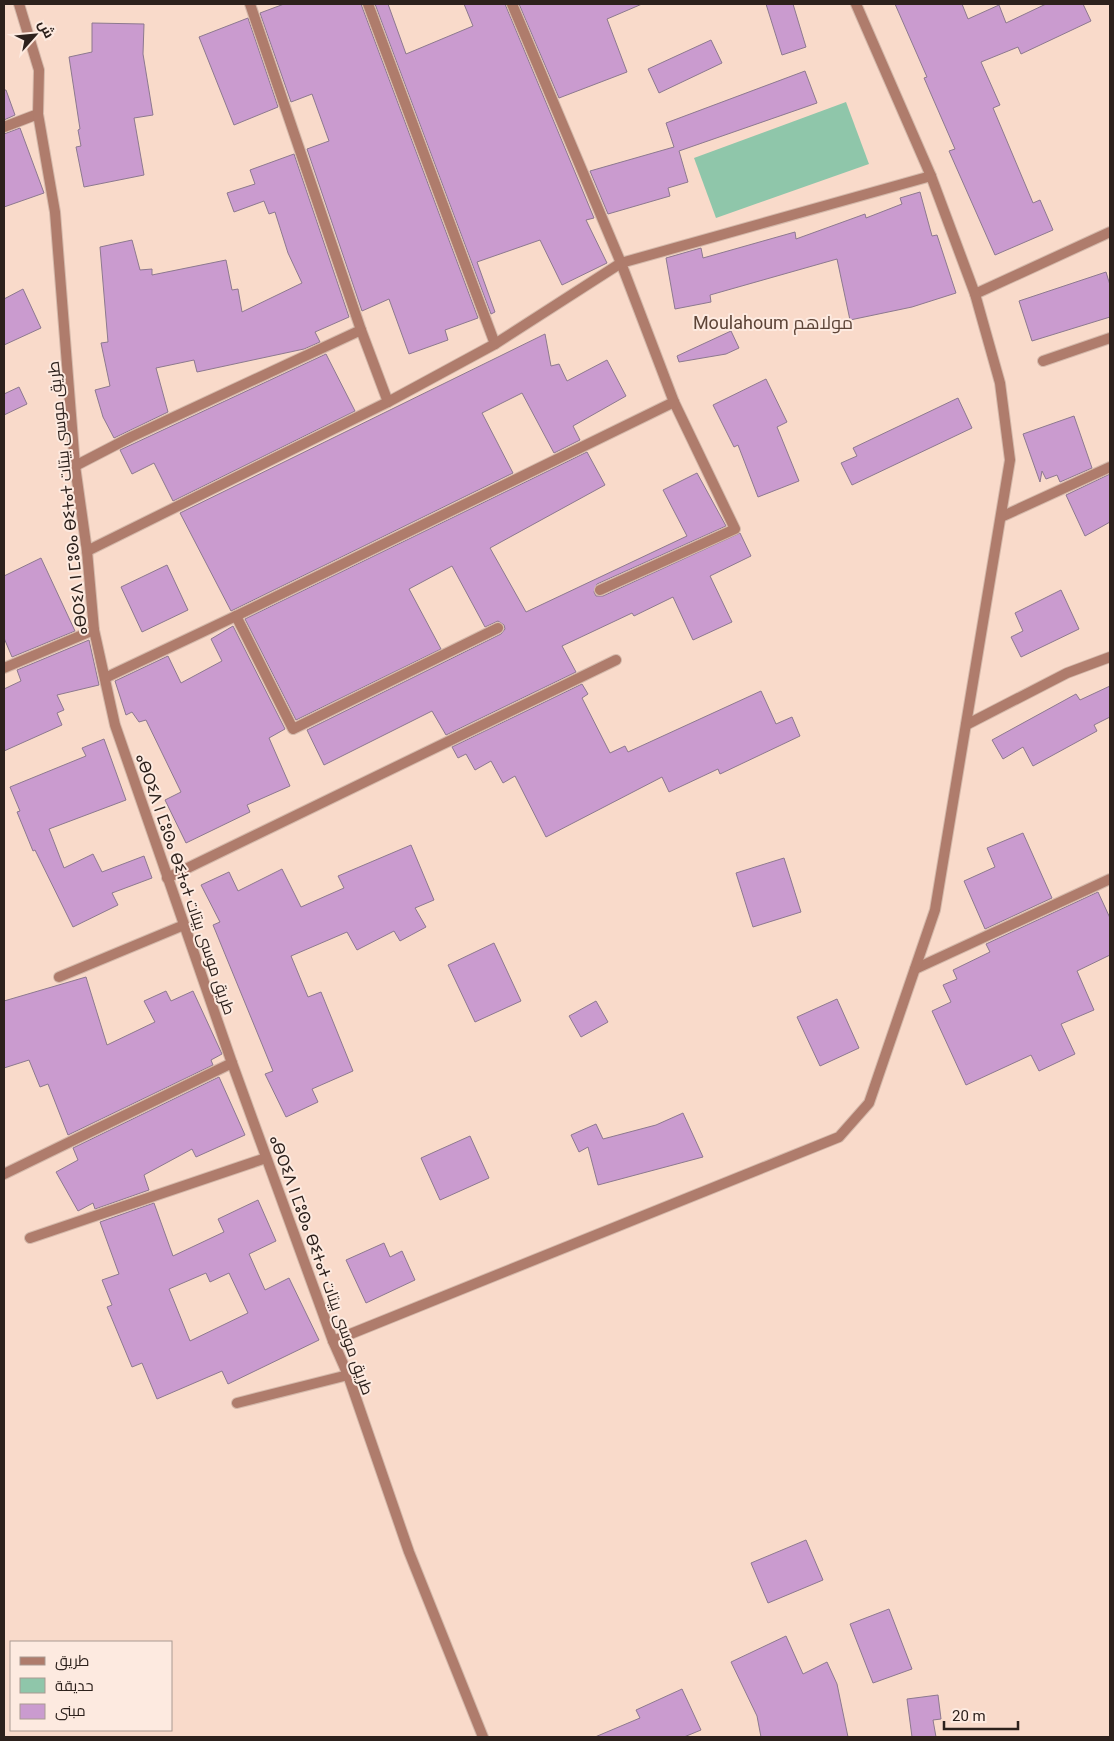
<svg xmlns="http://www.w3.org/2000/svg" width="1114" height="1741" viewBox="0 0 1114 1741" font-family="Roboto,Cairo,'Noto Sans Tifinagh',sans-serif">
  <style>
    .green { fill: #8fc6aa }
    .building { fill: #ca9bcf; stroke: #8d798f; fill-rule: evenodd }
    .lines { fill: none; stroke-linecap: round; stroke-linejoin: round }
    .minor-casing { stroke: #d4b9ab; stroke-width: 12 }
    .tertiary-casing { stroke: #d4b9ab; stroke-width: 12 }
    .minor { stroke: #af7c6c; stroke-width: 10 }
    .tertiary { stroke: #af7c6c; stroke-width: 10 }
    .labels { text-anchor: middle; stroke-width: 4; stroke-linejoin: round; paint-order: stroke }
    .street-label { font-size: 16px; fill: #2d211c; stroke: #fdeae0 }
    .neighbourhood-label { font-size: 18px; fill: #5d4437; stroke: #fdeae0 }
  </style>
  <rect width="100%" height="100%" fill="#f9daca"/>
  <path class="green" d="M846,102L869,164L716,218L694,158Z"/>
  <g class="building">
    <path d="M284,4H361L478,318L445,330L448,340L409,354L389,299L362,311L307,149L329,141L312,94L291,102L260,13Z"/>
    <path d="M375,4H388L406,54L473,26L464,4H505L594,218L586,220L607,263L562,285L540,240L477,262L495,312L491,314Z"/>
    <path d="M519,4H642L607,19L627,72L559,98Z"/>
    <path d="M766,4H793L806,47L782,55Z"/>
    <path d="M895,4H962L968,19L999,5L1006,23L1046,4H1083L1091,21L1021,54L1018,47L981,62L1000,105L993,108L1033,203L1040,200L1053,230L995,255L949,151L955,149L924,78L927,77Z"/>
    <path d="M248,18L278,107L234,125L199,37Z"/>
    <path d="M92,23L144,24L143,54L153,115L134,118L144,175L84,187L76,147L81,146L78,130L80,129L69,57L92,52Z"/>
    <path d="M711,40L722,63L659,93L648,69Z"/>
    <path d="M805,71L817,103L679,151L688,182L668,188L670,196L608,214L590,171L674,147L666,123Z"/>
    <path d="M4,90H6L15,115L4,120Z"/>
    <path d="M20,128L44,193L4,207V134Z"/>
    <path d="M294,154L349,317L315,332L320,342L304,349L197,372L194,360L156,368L168,412L114,438L103,417L95,390L110,386L101,343L108,342L100,247L132,240L140,270L152,269V275L226,260L232,290L238,289L242,312L302,283L288,253L275,212L269,214L264,201L234,212L227,193L255,184L250,170Z"/>
    <path d="M920,192L932,236L937,235L956,293L912,307L850,320L837,259L710,295L711,302L675,309L666,258L701,248L703,258L795,232L796,239L865,214L866,218L902,204L900,198Z"/>
    <path d="M1106,272L1110,285V317L1032,341L1019,301Z"/>
    <path d="M23,289L41,328L4,345V299Z"/>
    <path d="M731,331L739,348L726,354L679,362L677,356Z"/>
    <path d="M545,334L551,366L559,364L567,381L607,360L626,396L573,426L580,440L554,453L522,393L482,413L513,473L231,611L180,513Z"/>
    <path d="M326,354L355,411L173,501L154,463L132,474L120,450Z"/>
    <path d="M766,379L787,422L777,427L799,481L758,497L738,445L734,447L713,405Z"/>
    <path d="M19,387L27,404L4,415V394Z"/>
    <path d="M958,398L972,428L852,485L841,463L857,456L853,448Z"/>
    <path d="M1074,416L1092,468L1060,482L1057,475L1046,479L1042,471L1040,482L1023,434Z"/>
    <path d="M587,452L605,485L490,548L526,612L687,536L663,490L697,473L726,526L597,584L594,592L596,596H603L740,533L751,556L710,576L732,622L693,640L673,597L634,616L632,613L562,646L576,672L446,735L432,711L324,765L307,730L501,634L505,629L504,625L498,621L485,627L452,566L409,589L441,649L296,720L245,619Z"/>
    <path d="M1110,474V522L1085,536L1066,495Z"/>
    <path d="M41,558L75,631L12,657L4,638V576Z"/>
    <path d="M167,565L188,610L142,632L121,587Z"/>
    <path d="M1061,590L1079,629L1021,657L1011,637L1023,631L1015,613Z"/>
    <path d="M233,626L285,729L269,738L290,786L247,805L250,812L186,843L165,800L181,792L146,720L139,722L132,712L126,715L115,681L168,656L181,683L222,661L211,639Z"/>
    <path d="M89,640L99,685L57,695L64,710L57,713L62,725L4,751V689L21,681L17,670Z"/>
    <path d="M582,684L588,694L582,698L610,753L625,746L628,752L761,691L776,724L792,717L800,736L720,774L718,769L669,792L662,777L546,837L515,776L503,783L491,761L475,770L466,754L458,758L452,747Z"/>
    <path d="M1110,686V717L1094,725L1097,731L1033,766L1023,747L1003,759L992,740L1076,694L1080,700Z"/>
    <path d="M104,739L126,800L49,829L64,868L93,854L102,872L144,856L152,878L112,893L118,905L73,927L35,850L33,851L17,812L20,811L10,787L86,756L82,748Z"/>
    <path d="M1023,833L1052,898L985,929L964,881L995,867L987,848Z"/>
    <path d="M411,845L434,900L415,908L426,927L400,941L394,931L357,950L347,932L291,956L308,997L321,992L353,1071L312,1089L318,1102L286,1117L265,1074L273,1071L213,925L220,922L201,885L229,872L238,891L282,869L301,907L344,888L338,876Z"/>
    <path d="M784,858L801,912L753,927L736,873Z"/>
    <path d="M1098,892L1110,918V955L1077,971L1094,1010L1061,1024L1075,1054L1039,1071L1031,1055L966,1085L932,1011L951,1002L943,985L957,979L953,970L990,952L986,944Z"/>
    <path d="M494,943L521,1001L475,1022L448,965Z"/>
    <path d="M86,977L107,1045L155,1022L144,1001L166,991L171,1001L193,991L222,1054L211,1060L213,1065L68,1135L48,1084L40,1087L29,1060L4,1068V1001Z"/>
    <path d="M837,999L859,1048L820,1066L797,1017Z"/>
    <path d="M596,1001L608,1022L581,1037L569,1016Z"/>
    <path d="M219,1077L245,1135L196,1157L192,1149L144,1175L149,1190L95,1209L93,1203L78,1211L56,1172L78,1160L73,1148Z"/>
    <path d="M683,1113L703,1157L598,1185L588,1147L579,1152L571,1135L596,1124L603,1139L656,1125Z"/>
    <path d="M470,1136L489,1178L440,1200L421,1158Z"/>
    <path d="M258,1200L276,1241L249,1254L265,1290L289,1278L319,1340L228,1384L222,1371L157,1399L142,1363L132,1367L107,1307L112,1305L102,1280L119,1274L100,1222L154,1203L173,1256L224,1232L218,1219ZM206,1273L210,1282L229,1273L248,1313L190,1341L169,1289Z"/>
    <path d="M384,1243L390,1257L402,1251L415,1280L366,1303L346,1260Z"/>
    <path d="M806,1540L823,1580L768,1603L751,1563Z"/>
    <path d="M889,1609L912,1669L873,1683L850,1624Z"/>
    <path d="M786,1636L803,1674L827,1662L837,1684L848,1737H761L757,1716L731,1662Z"/>
    <path d="M682,1689L701,1730L684,1737H595L640,1718L636,1710Z"/>
    <path d="M938,1695L941,1719L933,1720L936,1737H912L907,1699Z"/>
  </g>
  <g class="lines">
    <defs>
      <g id="minor">
        <path d="M250,4L361,330L388,402"/>
        <path d="M368,4L495,344"/>
        <path d="M512,4L621,263L674,402L735,529L600,590"/>
        <path d="M4,127L38,114"/>
        <path d="M975,294L1110,232"/>
        <path d="M1043,361L1110,338"/>
        <path d="M75,466L131,437L361,330"/>
        <path d="M1001,517L1110,467"/>
        <path d="M87,551L388,402L495,344L621,263L931,176"/>
        <path d="M236,616L293,729L498,628"/>
        <path d="M4,668L94,630"/>
        <path d="M105,678L236,616L674,402"/>
        <path d="M966,725L1067,673L1110,657"/>
        <path d="M167,878L616,660"/>
        <path d="M915,969L1110,879"/>
        <path d="M59,977L184,925"/>
        <path d="M4,1174L232,1063"/>
        <path d="M30,1238L266,1158"/>
        <path d="M333,1341L839,1137L869,1103L935,910L1010,460L1000,383L975,294L931,176L856,4"/>
        <path d="M237,1403L348,1375"/>
      </g>
      <path id="tertiary" d="M19,4L39,70L38,114L55,212L75,466L87,551L94,630L115,725L232,1063L333,1341L348,1375L409,1552L483,1737"/>
    </defs>
    <use href="#minor" class="minor-casing"/>
    <use href="#tertiary" class="tertiary-casing"/>
    <use href="#minor" class="minor"/>
    <use href="#tertiary" class="tertiary"/>
  </g>
  <g class="labels">
    <g class="street-label">
      <text transform="translate(67 498) rotate(-96)" y="6">ⴰⴱⵔⵉⴷ ⵏ ⵎⵓⵙⴰ ⴱⵉⵜⴰⵜ طريق موسى بيتات</text>
      <text transform="translate(186 884) rotate(71)" y="6">ⴰⴱⵔⵉⴷ ⵏ ⵎⵓⵙⴰ ⴱⵉⵜⴰⵜ طريق موسى بيتات</text>
      <text transform="translate(322 1265) rotate(70)" y="6">ⴰⴱⵔⵉⴷ ⵏ ⵎⵓⵙⴰ ⴱⵉⵜⴰⵜ طريق موسى بيتات</text>
    </g>
    <g class="neighbourhood-label">
      <text x="773" y="329">Moulahoum مولاهم</text>
    </g>
  </g>
  <rect width="1114" height="1741" fill="none" stroke="#2d211c" stroke-width="10"/>
  <rect x="10" y="1641" width="162" height="90" fill="#fdeae0" stroke="#aa9a92"/>
  <rect x="20" y="1657" width="25" height="8" fill="#af7c6c" stroke="#aa9a92"/>
  <text x="55" y="1666" font-size="15" fill="#2d211c">طريق</text>
  <rect x="20" y="1678" width="25" height="15" fill="#8fc6aa" stroke="#aa9a92"/>
  <text x="55" y="1691" font-size="15" fill="#2d211c">حديقة</text>
  <rect x="20" y="1704" width="25" height="15" fill="#ca9bcf" stroke="#aa9a92"/>
  <text x="55" y="1716" font-size="15" fill="#2d211c">مبنى</text>
  <g transform="translate(35 35) rotate(63)" stroke="#fdeae0" stroke-width="4" paint-order="stroke">
  <path d="M0-4L9 19L0 12L-9 19Z" fill="#2d211c"/>
  <text y="-8" font-size="14" font-weight="bold" text-anchor="middle" fill="#2d211c">ش</text>
  </g>
  <path d="M944 1721v8h74v-8" fill="none" stroke="#2d211c" stroke-width="2.5"/>
  <text x="952" y="1721" font-size="15" fill="#2d211c" stroke="#fdeae0" stroke-width="4" paint-order="stroke">20 m</text>
</svg>
